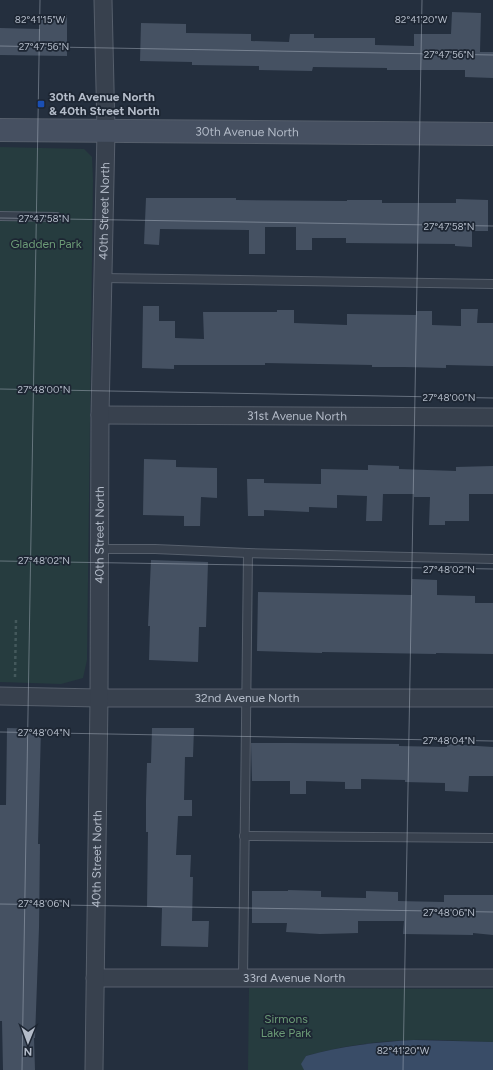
<svg xmlns="http://www.w3.org/2000/svg" width="493" height="1070" viewBox="0 0 493 1070" font-family="Figtree,sans-serif">
  <style>
    .green { fill: #263c3f }
    .water { fill: #394c67 }
    .building { fill: #455162 }
    .lines { fill: none; stroke-linecap: round; stroke-linejoin: round }
    .lane-casing { stroke: #565f6c; stroke-width: 10 }
    .street-casing { stroke: #565f6c; stroke-width: 19 }
    .secondary-casing { stroke: #565f6c; stroke-width: 24 }
    .path { stroke: #44595c; stroke-width: 2.5; stroke-dasharray: 3 3; stroke-linecap: butt }
    .lane { stroke: #38414e; stroke-width: 8 }
    .street { stroke: #38414e; stroke-width: 17 }
    .secondary { stroke: #465061; stroke-width: 22 }
    .ticks { fill: none; stroke: #b4bcc9; stroke-width: 1; stroke-opacity: 0.45 }
    .transit-dot { fill: #1a4fb4; stroke: #1d2633; stroke-width: 1.5 }
    .labels { text-anchor: middle; stroke-width: 3.5; stroke-linejoin: round; paint-order: stroke }
    .poi-label { font-size: 12px; font-weight: bold; fill: #b4bcc9; stroke: #1d2633; text-anchor: start }
    .street-label { font-size: 12px; fill: #b4bcc9; stroke: #1d2633 }
    .park-label { font-size: 12px; fill: #6b9a76; stroke: #1d2633 }
    .ticks-label { font-size: 10px; text-anchor: middle; fill: #b4bcc9; stroke: #1d2633; stroke-width: 3.5; stroke-linejoin: round; paint-order: stroke }
  </style>
  <rect width="100%" height="100%" fill="#242f3e"/>
  <g class="green">
    <path d="M0,147L84,149L92,157L93,180L87,660L83,678L61,684L0,682Z"/>
    <path d="M249,988L493,989V1042C466,1042 439,1039 413,1040C377,1041 340,1046 306,1056L302,1064L304,1070H248Z"/>
  </g>
  <path class="water" d="M414,1040L493,1042V1070H304L301,1064L306,1056C341,1046 378,1042 414,1040Z"/>
  <g class="building">
    <path d="M452,12L481,13L480,52H493V78L465,77V70H387V68L313,67L312,71L259,70V66L192,65V62L140,61L141,23L186,24V33L251,34V41L289,42L290,34H314V38H375V45L414,46V34H451Z"/>
    <path d="M40,15H67V56L0,55V28L40,29Z"/>
    <path d="M146,198H236V200L347,201V200H382V203H456V199L488,200V231H472V247L455,246V244L346,243V238H312V250H296V227H265V254H249V230L160,229L159,245L144,244Z"/>
    <path d="M143,306H159V321H175V338L204,339L203,312H277V310H294V323L347,325V314L416,315V311H432V325L461,326V309H478L477,323H493V366L446,365V368L404,367H372V365L265,363V365H174V369L142,368Z"/>
    <path d="M144,459L176,460V467L217,468V498L201,497L200,526H184V516L143,515Z"/>
    <path d="M368,465L399,466V469L456,471V467L493,466V494H469V521H445V525H429L430,497H414V494H383L382,521H366L367,496L337,495V508L309,507V512L264,510V516H248L247,479H264V483L321,484V469L368,470Z"/>
    <path d="M151,560L208,562L206,627H199L198,662L149,660L150,626H148Z"/>
    <path d="M412,579L437,580V595L475,596V603H493V654L436,653V654L322,652V653L257,651L258,592L412,595Z"/>
    <path d="M7,728L41,729L38,844H40L39,928L35,1038H34L35,1070H3L2,1021H0V805H6Z"/>
    <path d="M152,728H194L193,757H185L184,800H192V816H178L176,855H191L190,877H193L192,921H209L208,947L161,946L162,908L147,907L148,832H146V800L147,763H151Z"/>
    <path d="M251,743H291L399,744V746L447,747V744L493,747V776H469L468,792L445,791V783L405,782V780L361,779V789H345V782L306,781V794H290V781H252Z"/>
    <path d="M288,890L321,891V897L366,898V891L398,892V901L444,902V895H493V935L473,933V935L403,934L404,921H358V933L320,934L286,932L287,923H252V891H288Z"/>
  </g>
  <g class="lines">
    <defs>
      <g id="lane">
        <path d="M0,216L57,217"/>
        <path d="M103,278L493,284"/>
        <path d="M100,549H155L248,553"/>
        <path d="M244,836L493,838"/>
        <path d="M243,978L248,553L493,559"/>
      </g>
      <g id="street">
        <path id="s1" d="M100,415L493,417"/>
        <path id="s2" d="M0,696L99,698H493"/>
        <path id="s3" d="M95,978H493"/>
        <path id="s4" d="M94,1070L99,698L100,415L106,131L103,0"/>
      </g>
      <g id="secondary">
        <path id="s5" d="M0,130L493,134"/>
      </g>
    </defs>
    <use href="#lane" class="lane-casing"/>
    <use href="#street" class="street-casing"/>
    <use href="#secondary" class="secondary-casing"/>
    <path class="path" d="M15,677L16,620"/>
    <use href="#lane" class="lane"/>
    <use href="#street" class="street"/>
    <use href="#secondary" class="secondary"/>
  </g>
  <path class="ticks" d="M0,46L493,55M0,218L493,226M0,389L493,398M0,561L493,569M0,732L493,741M0,904L493,912M22,1070L40,0M403,1070L422,0"/>
  <rect class="transit-dot" x="37" y="100" width="8" height="8" rx="2"/>
  <g class="labels">
    <g class="poi-label">
      <text x="49" y="101">30th Avenue North<tspan x="49" dy="14">&amp; 40th Street North</tspan></text>
    </g>
    <g class="street-label">
      <text dy="4" stroke="none"><textPath href="#s5" startOffset="247">30th Avenue North</textPath></text>
      <text dy="4" stroke="none"><textPath href="#s4" startOffset="859">40th Street North</textPath></text>
      <text dy="4" stroke="none"><textPath href="#s1" startOffset="197">31st Avenue North</textPath></text>
      <text dy="4" stroke="none"><textPath href="#s4" startOffset="535">40th Street North</textPath></text>
      <text dy="4" stroke="none"><textPath href="#s2" startOffset="247">32nd Avenue North</textPath></text>
      <text dy="4" stroke="none"><textPath href="#s4" startOffset="211">40th Street North</textPath></text>
      <text dy="4" stroke="none"><textPath href="#s3" startOffset="199">33rd Avenue North</textPath></text>
    </g>
    <g class="park-label">
      <text x="46" y="248">Gladden Park</text>
      <text x="286" y="1023">Sirmons<tspan x="286" dy="14">Lake Park</tspan></text>
    </g>
  </g>
  <g class="ticks-label">
    <text x="40" y="23">82°41'15"W</text>
    <text x="421" y="23">82°41'20"W</text>
    <text x="44" y="50">27°47'56"N</text>
    <text x="449" y="58">27°47'56"N</text>
    <text x="44" y="222">27°47'58"N</text>
    <text x="449" y="230">27°47'58"N</text>
    <text x="44" y="393">27°48'00"N</text>
    <text x="449" y="401">27°48'00"N</text>
    <text x="44" y="564">27°48'02"N</text>
    <text x="449" y="573">27°48'02"N</text>
    <text x="44" y="736">27°48'04"N</text>
    <text x="449" y="744">27°48'04"N</text>
    <text x="44" y="907">27°48'06"N</text>
    <text x="449" y="916">27°48'06"N</text>
    <text x="403" y="1054">82°41'20"W</text>
  </g>
  <g transform="translate(28 1042) rotate(181)" stroke="#1d2633" stroke-width="3" paint-order="stroke">
  <path d="M0-3L7 15L0 10L-7 15Z" fill="#b4bcc9"/>
  <text y="-6" font-size="11" font-weight="bold" text-anchor="middle" fill="#b4bcc9">N</text>
  </g>
</svg>
